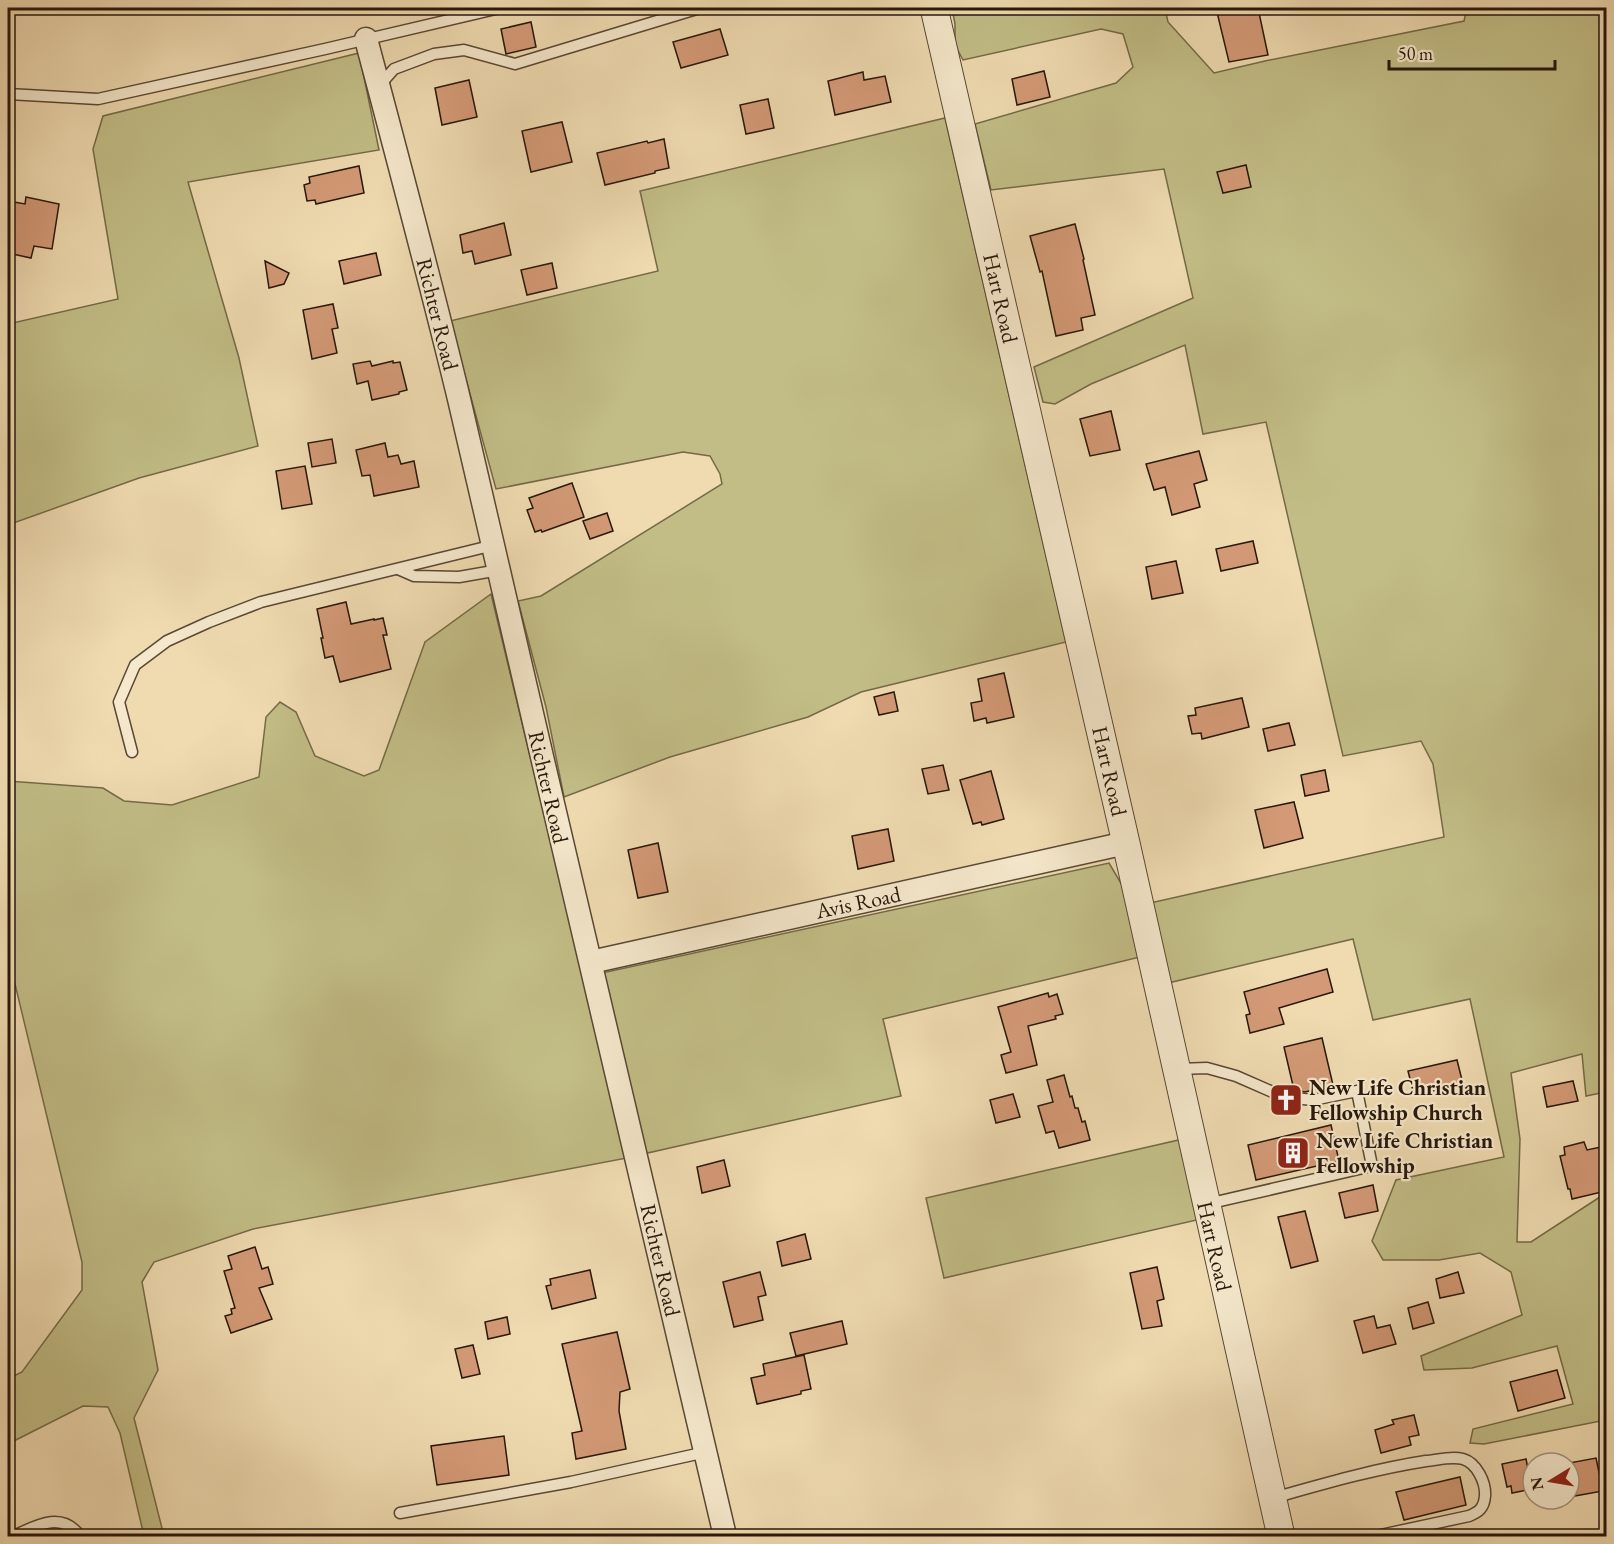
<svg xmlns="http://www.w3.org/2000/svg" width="1614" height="1544" viewBox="0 0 1614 1544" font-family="'EB Garamond',serif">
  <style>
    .green { fill: #c2bd86; stroke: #746a48; stroke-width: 1.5 }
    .building { fill: #d49a77; stroke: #27170b; stroke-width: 1.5 }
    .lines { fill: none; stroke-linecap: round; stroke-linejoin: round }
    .service-casing { stroke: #594834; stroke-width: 13 }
    .minor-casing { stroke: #594834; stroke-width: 25 }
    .tertiary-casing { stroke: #594834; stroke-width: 29 }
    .service { stroke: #f5e8cc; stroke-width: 10 }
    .minor { stroke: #f5e8cc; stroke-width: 22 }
    .tertiary { stroke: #f5e8cc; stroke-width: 27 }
    .labels { text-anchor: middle; stroke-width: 4.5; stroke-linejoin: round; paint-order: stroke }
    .street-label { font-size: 22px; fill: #27170b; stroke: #f5e8cc }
    .poi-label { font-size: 22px; font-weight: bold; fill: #27170b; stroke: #f5e8cc; text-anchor: start }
  </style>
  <rect width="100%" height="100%" fill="#f0dbb1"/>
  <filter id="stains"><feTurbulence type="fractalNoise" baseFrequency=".00333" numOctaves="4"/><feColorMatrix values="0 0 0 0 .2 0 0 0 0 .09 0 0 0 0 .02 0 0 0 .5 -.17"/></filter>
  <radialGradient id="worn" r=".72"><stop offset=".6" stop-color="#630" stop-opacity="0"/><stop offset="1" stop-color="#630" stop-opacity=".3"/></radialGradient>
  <g class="green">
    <path d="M952,8H1165L1168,22L1214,73L1265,61L1464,21L1467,8H1606V1092L1586,1096L1582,1054L1511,1073L1520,1139L1517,1242H1531L1606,1193V1420L1484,1444L1470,1443L1473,1429L1573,1404L1557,1346L1472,1368L1424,1370L1421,1356L1522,1315L1511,1272L1480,1253L1439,1260H1383L1372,1241L1396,1180L1504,1157L1470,999L1373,1020L1353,939L1168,983L1150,903L1444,837L1433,764L1421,741L1343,756L1266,422L1203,434L1185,345L1091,384L1055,404L1043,402L1034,367L1193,298L1164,169L991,190L975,124L1116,83L1133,67L1123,34L1101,29L963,60L955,45V24Z"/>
    <path d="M359,53L379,150L188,182L239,358L258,446L139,478L8,525V324L118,299L93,149L103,116Z"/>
    <path d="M945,118L1066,642L861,692L808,717L670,757L564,797L546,707L518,601L541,596L722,484L720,474L710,456L683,452L496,489L450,321L658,271L640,191Z"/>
    <path d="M491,594L627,1158L253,1229L154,1262L142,1282L158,1370L134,1418L164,1536H144L120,1433L108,1407L83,1406L8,1444V1379L22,1372L82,1290V1262L8,955V781L103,788L124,801L172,805L259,777L266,717L280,702L296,712L315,756L364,776L379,770L425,642Z"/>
    <path d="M1109,863L1122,885L1140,957L883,1019L901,1096L643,1154L602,973Z"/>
    <path d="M1183,1139L1201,1219L944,1278L926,1198Z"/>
  </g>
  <g class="building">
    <path d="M1216,8H1258L1268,55L1229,62Z"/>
    <path d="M531,22L536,47L506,54L501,29Z"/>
    <path d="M720,29L728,55L681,68L673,42Z"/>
    <path d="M1044,71L1050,97L1017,105L1012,79Z"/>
    <path d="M863,72L864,80L885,76L891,102L835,115L828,81Z"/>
    <path d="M469,80L477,117L442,125L435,88Z"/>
    <path d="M768,99L774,128L746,134L740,105Z"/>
    <path d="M562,122L572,162L531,172L522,131Z"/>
    <path d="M664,139L669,168L655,171V173L605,185L597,153L647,141L648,143Z"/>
    <path d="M1246,165L1251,187L1223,193L1217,172Z"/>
    <path d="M359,166L364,193L316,204L315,200L307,201L304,185L310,183L309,177Z"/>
    <path d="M26,197L59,204L52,249L34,246L31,258L8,253V201L25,204Z"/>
    <path d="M504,223L511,255L475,264L472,251L463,253L460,235Z"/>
    <path d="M1075,224L1084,259L1083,260L1095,315L1081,318L1083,330L1056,336L1042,271L1040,272L1030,236Z"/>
    <path d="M376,253L381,275L344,284L339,261Z"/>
    <path d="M265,261L289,273L284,284L269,288Z"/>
    <path d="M552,263L557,288L527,295L521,270Z"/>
    <path d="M333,304L338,328L332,329L337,353L312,359L303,310Z"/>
    <path d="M370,361L372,366L393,361V363L400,362L407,390L399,392V394L372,400L368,381L357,384L353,364Z"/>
    <path d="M1111,411L1120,450L1090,456L1080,419Z"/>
    <path d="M332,439L336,463L312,467L308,443Z"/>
    <path d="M385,443L388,457L398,455L401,464L414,461L419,487L374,496L370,475L362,476L356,450Z"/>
    <path d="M1199,451L1207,480L1194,484L1200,507L1172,515L1165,487L1154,490L1146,464Z"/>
    <path d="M305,466L312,504L282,509L276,471Z"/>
    <path d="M572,483L584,517L542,532L541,530L535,532L527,510L533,508L529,498Z"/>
    <path d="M607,513L613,531L590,539L583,521Z"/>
    <path d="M1253,541L1258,563L1221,571L1216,549Z"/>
    <path d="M1176,561L1183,593L1152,599L1146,567Z"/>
    <path d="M346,602L351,624L374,619V620L383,618L387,635H383L391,669L340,682L333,656L325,658L321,638H323L317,609Z"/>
    <path d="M1004,673L1014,717L987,723L986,718L974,721L971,703L982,701L978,679Z"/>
    <path d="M894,692L898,711L879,715L874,697Z"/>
    <path d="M1242,698L1249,727L1202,739L1201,733L1192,734L1188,716L1196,715L1195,708Z"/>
    <path d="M1289,723L1295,745L1268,751L1263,729Z"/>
    <path d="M943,765L949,790L928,794L922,769Z"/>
    <path d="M1325,770L1329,791L1305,796L1301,775Z"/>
    <path d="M991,771L1004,819L982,825L981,822L973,824L960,780Z"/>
    <path d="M1294,802L1303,838L1264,848L1255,810Z"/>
    <path d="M888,829L894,861L858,869L852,836Z"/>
    <path d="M658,843L668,892L638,898L628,850Z"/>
    <path d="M1327,969L1333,992L1279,1008L1284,1024L1250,1033L1246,1015L1250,1014L1244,992Z"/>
    <path d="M1048,993L1049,997L1057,994L1063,1014L1055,1016L1056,1019L1028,1026L1037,1065L1006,1073L1001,1055L1011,1052L998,1007Z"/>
    <path d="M1322,1038L1333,1085L1305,1092L1294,1090L1284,1047Z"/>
    <path d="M1457,1060L1463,1084L1414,1095L1408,1071Z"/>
    <path d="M1064,1075L1070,1097L1072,1096L1075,1108H1078L1082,1122L1085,1121L1090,1140L1059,1148L1054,1131L1046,1133L1038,1106L1053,1102L1047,1080Z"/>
    <path d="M1573,1081L1578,1101L1547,1107L1543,1087Z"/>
    <path d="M1013,1094L1020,1117L996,1123L990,1100Z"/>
    <path d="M1331,1125L1339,1161L1256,1180L1248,1145Z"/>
    <path d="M1584,1142L1587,1150L1606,1146V1191L1572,1199L1570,1189H1568L1560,1156L1565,1155L1564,1147Z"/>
    <path d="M724,1160L730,1186L702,1193L697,1167Z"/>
    <path d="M1373,1185L1378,1211L1345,1218L1339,1193Z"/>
    <path d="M1305,1211L1318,1261L1291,1268L1278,1217Z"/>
    <path d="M805,1234L811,1259L782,1266L777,1242Z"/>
    <path d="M255,1247L262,1269L268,1267L273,1284L259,1288L272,1319L231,1333L225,1316L232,1314L231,1309L235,1308L224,1271L232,1269L228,1256Z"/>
    <path d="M1157,1267L1164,1299L1157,1301L1162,1326L1142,1329L1130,1273Z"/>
    <path d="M590,1270L596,1298L552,1309L546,1286L551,1285L550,1279Z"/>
    <path d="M760,1272L766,1295L758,1297L763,1320L734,1327L723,1282Z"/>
    <path d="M1458,1272L1464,1293L1440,1298L1436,1279Z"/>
    <path d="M1428,1302L1434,1323L1413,1329L1408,1308Z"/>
    <path d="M1374,1316L1377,1328L1390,1325L1396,1344L1363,1353L1354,1321Z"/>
    <path d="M507,1317L510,1334L488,1339L485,1322Z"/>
    <path d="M842,1321L847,1344L796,1356L790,1333Z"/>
    <path d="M617,1332L630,1389L620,1392L619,1411L626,1449L576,1459L572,1433L582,1431L562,1344Z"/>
    <path d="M473,1345L480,1374L462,1378L455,1349Z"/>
    <path d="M804,1355L811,1389L801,1391V1394L757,1404L751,1378L765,1375L763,1364Z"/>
    <path d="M1557,1370L1565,1398L1518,1411L1510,1382Z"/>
    <path d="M1414,1415L1419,1435L1409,1437L1411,1445L1381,1453L1375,1430L1394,1424L1392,1420Z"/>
    <path d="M504,1436L509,1475L437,1485L431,1446Z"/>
    <path d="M1596,1458L1603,1491L1569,1497V1463Z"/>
    <path d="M1526,1459L1532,1489L1512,1493L1511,1486L1507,1487L1502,1464Z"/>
    <path d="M1460,1477L1466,1505L1404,1520L1396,1492Z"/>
  </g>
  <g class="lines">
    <defs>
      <g id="service">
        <path d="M379,86L394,69L434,54L464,50L515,64L700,8"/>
        <path d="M8,94L98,99L325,49L500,8"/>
        <path d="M398,569L414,576L459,577L499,570"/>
        <path d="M132,752L119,702L135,665L167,641L209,622L261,602L494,545"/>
        <path d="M1178,1069L1207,1068L1236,1076L1284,1097L1313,1100L1357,1091L1372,1166L1207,1204"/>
        <path d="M1273,1498C1323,1484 1374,1469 1426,1461C1438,1460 1451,1456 1463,1459C1477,1463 1486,1483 1485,1496C1484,1508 1479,1512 1469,1516L1376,1536"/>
        <path d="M400,1513L571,1482L706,1452"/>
        <path d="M14,1536C37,1525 62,1511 80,1536"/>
      </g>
      <g id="minor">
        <path d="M366,39C398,159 430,279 459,399C488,519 514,640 543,761C604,1019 666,1277 725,1536"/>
        <path d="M591,962L1126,843"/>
      </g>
      <path id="tertiary" d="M934,8L1126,843L1281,1536"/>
    </defs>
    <use href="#service" class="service-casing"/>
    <use href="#minor" class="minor-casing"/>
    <use href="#tertiary" class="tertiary-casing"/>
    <use href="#service" class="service"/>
    <use href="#minor" class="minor"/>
    <use href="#tertiary" class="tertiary"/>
  </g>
  <defs>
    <symbol id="church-square" viewBox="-11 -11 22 22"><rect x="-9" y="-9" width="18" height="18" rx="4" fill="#8f2418" stroke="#f5e8cc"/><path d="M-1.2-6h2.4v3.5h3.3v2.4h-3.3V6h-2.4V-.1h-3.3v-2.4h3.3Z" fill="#fff"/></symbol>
    <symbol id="building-square" viewBox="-11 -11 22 22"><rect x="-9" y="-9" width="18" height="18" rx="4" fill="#8f2418" stroke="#f5e8cc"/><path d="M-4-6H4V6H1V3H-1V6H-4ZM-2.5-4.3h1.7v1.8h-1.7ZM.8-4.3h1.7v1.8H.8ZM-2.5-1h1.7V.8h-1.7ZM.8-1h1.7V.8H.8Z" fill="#fff"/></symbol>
  </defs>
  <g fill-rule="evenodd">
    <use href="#church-square" x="1267" y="1081" width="38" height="38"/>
    <use href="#building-square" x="1274" y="1134" width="38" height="38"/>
  </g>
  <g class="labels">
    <g class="street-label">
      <text transform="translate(1001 298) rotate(77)" y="8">Hart Road</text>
      <text transform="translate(438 314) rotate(76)" y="8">Richter Road</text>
      <text transform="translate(1110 771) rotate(77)" y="8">Hart Road</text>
      <text transform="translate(549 787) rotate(77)" y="8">Richter Road</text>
      <text transform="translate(858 902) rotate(-12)" y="8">Avis Road</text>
      <text transform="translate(1215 1246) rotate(77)" y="8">Hart Road</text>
      <text transform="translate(661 1260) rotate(77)" y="8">Richter Road</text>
    </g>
    <g class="poi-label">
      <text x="1309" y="1095">New Life Christian<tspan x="1309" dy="25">Fellowship Church</tspan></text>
      <text x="1316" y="1148">New Life Christian<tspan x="1316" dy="25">Fellowship</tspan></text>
    </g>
  </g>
  <rect width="1614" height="1544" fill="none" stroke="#f0dbb1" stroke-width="30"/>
  <rect x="9" y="9" width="1596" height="1526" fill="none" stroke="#27170b" stroke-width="3"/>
  <rect x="15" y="15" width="1584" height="1514" fill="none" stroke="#27170b" stroke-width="1.5"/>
  <g transform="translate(1551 1481) rotate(259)"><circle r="28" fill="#f5e8cc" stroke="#a3947f" stroke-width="1.5"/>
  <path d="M0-4.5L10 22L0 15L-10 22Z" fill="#8f2418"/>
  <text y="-9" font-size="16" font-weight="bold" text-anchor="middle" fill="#27170b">N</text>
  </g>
  <path d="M1389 60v9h166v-9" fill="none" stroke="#27170b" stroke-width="3"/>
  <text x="1398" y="60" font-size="18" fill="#27170b" stroke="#f5e8cc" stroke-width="4.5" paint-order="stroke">50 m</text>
  <rect width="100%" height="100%" filter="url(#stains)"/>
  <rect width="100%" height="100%" fill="url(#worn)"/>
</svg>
